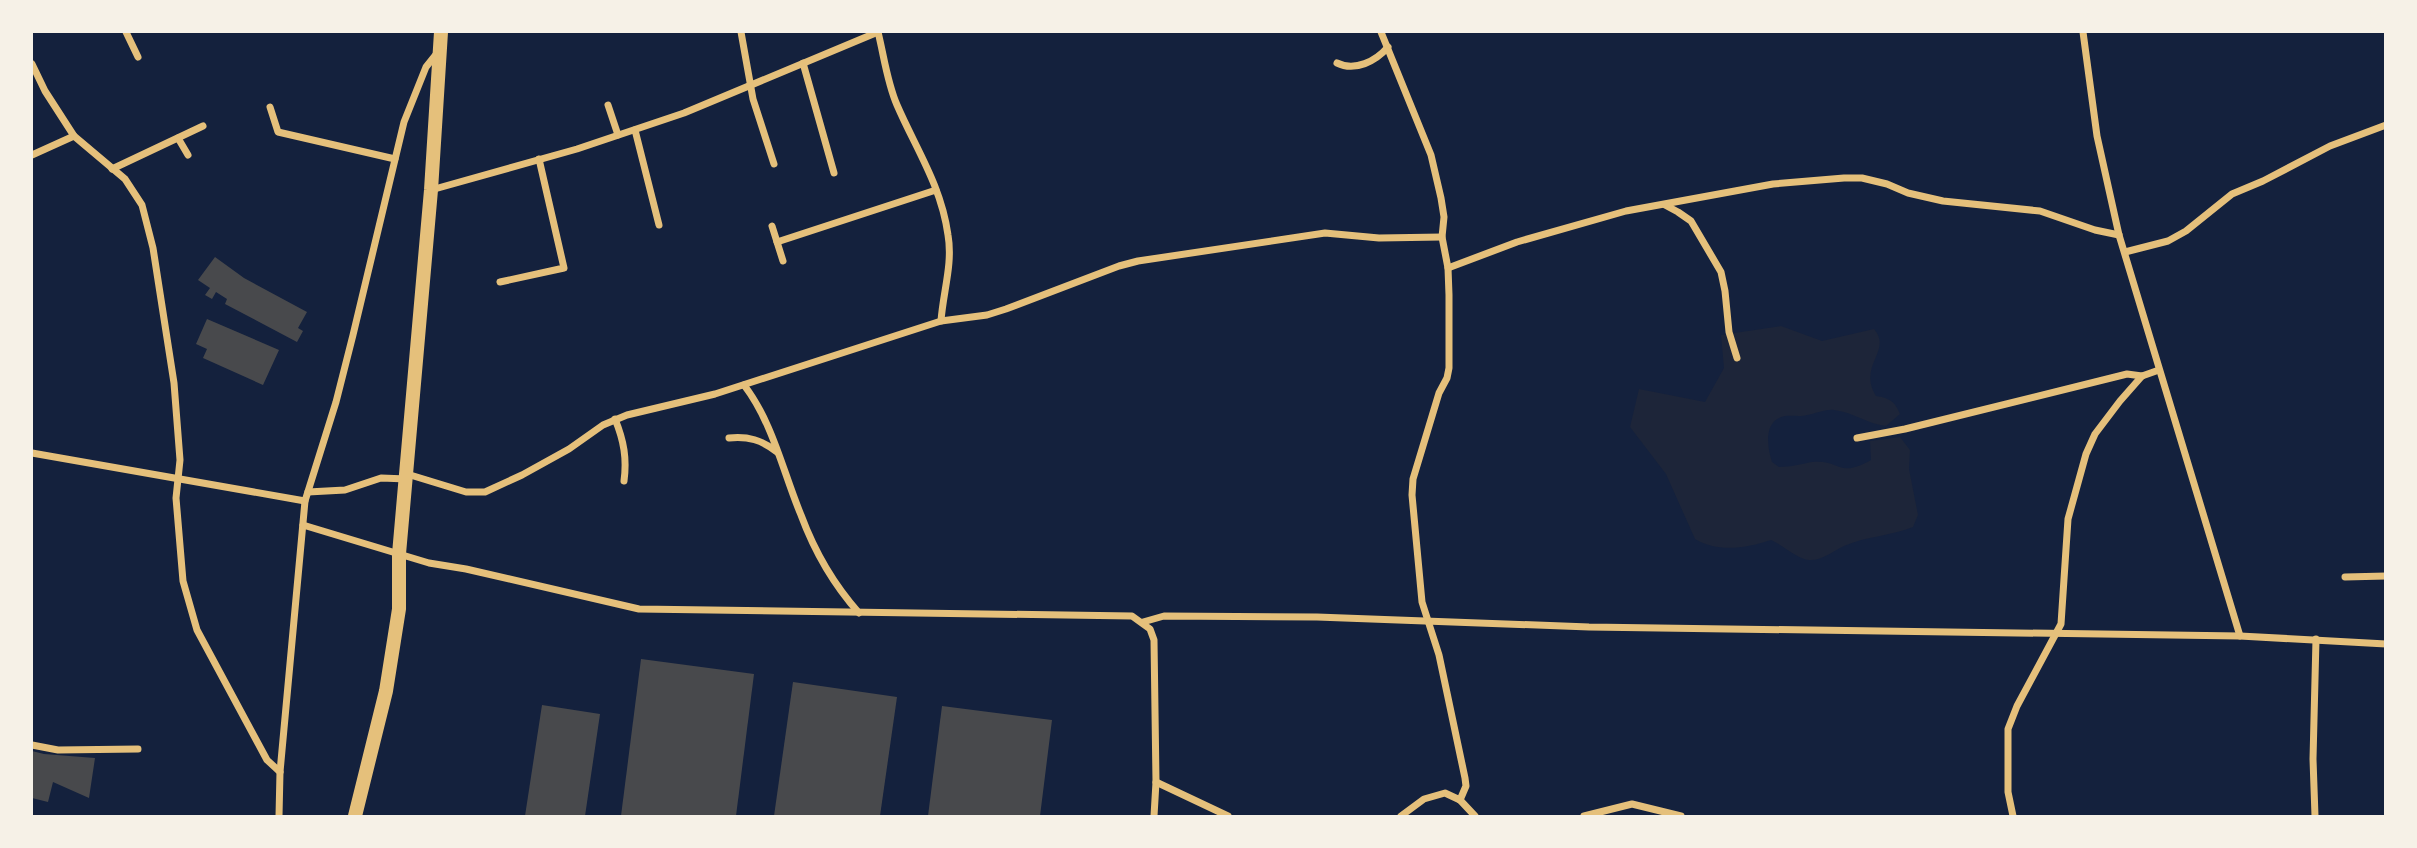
<svg xmlns="http://www.w3.org/2000/svg" width="2417" height="848" viewBox="0 0 2417 848" font-family="Manrope,sans-serif">
  <style>
    .green { fill: #1d2539 }
    .building { fill: #48494c }
    .lines { fill: none; stroke-linecap: round; stroke-linejoin: round }
    .minor { stroke: #e5c07b; stroke-width: 7 }
    .secondary { stroke: #e5c07b; stroke-width: 14 }
  </style>
  <rect width="100%" height="100%" fill="#14213d"/>
  <path class="green" d="M1781,326L1822,341L1874,329C1893,351 1857,365 1876,396C1889,398 1895,401 1900,414L1886,426C1867,424 1853,412 1834,410C1824,409 1816,414 1807,415C1800,417 1792,415 1785,416C1763,420 1767,446 1772,462L1779,467C1791,467 1801,464 1812,462C1841,459 1837,479 1871,460L1870,441L1900,437L1910,450L1909,469L1918,515L1913,527C1891,536 1867,536 1844,546C1833,551 1822,561 1809,560C1799,560 1782,545 1771,540C1747,548 1718,553 1695,539L1666,474L1630,427L1639,389L1705,402L1724,368L1721,335Z"/>
  <g class="building">
    <path d="M215,257L244,278L307,312L298,328L303,331L297,342L225,304L227,299L216,292L212,299L205,295L210,288L198,280Z"/>
    <path d="M207,319L279,350L263,385L203,358L207,349L196,344Z"/>
    <path d="M641,659L754,674L736,816H621Z"/>
    <path d="M793,682L897,697L880,816H774Z"/>
    <path d="M542,705L600,714L585,816H525Z"/>
    <path d="M942,706L1052,720L1040,816H928Z"/>
    <path d="M32,751L44,754L95,758L89,798L53,782L48,802L32,798Z"/>
  </g>
  <g class="lines">
    <g class="minor">
      <path d="M126,32L138,57"/>
      <path d="M741,32L753,99L774,164"/>
      <path d="M878,32C884,56 887,82 897,105C916,149 941,185 948,235C953,264 943,292 941,321"/>
      <path d="M1381,32L1431,155L1441,198L1444,217L1442,237L1448,268L1449,295V368L1447,378L1439,393L1413,479L1412,495L1422,602L1439,655L1465,778L1466,786L1460,800"/>
      <path d="M2083,32L2097,136L2119,235L2240,636"/>
      <path d="M803,63L834,173"/>
      <path d="M1337,63C1355,72 1376,61 1388,47"/>
      <path d="M32,64L45,91L74,136L125,179L142,205L153,248L174,383L180,460L176,498L183,581L197,630L267,760L280,772"/>
      <path d="M608,105L618,135"/>
      <path d="M270,107L278,132L395,159"/>
      <path d="M635,130L659,225"/>
      <path d="M178,138L188,155"/>
      <path d="M32,155L74,136"/>
      <path d="M112,169L203,126"/>
      <path d="M431,190L577,149L684,113L878,32"/>
      <path d="M1665,205L1678,212L1691,221L1721,272L1725,291L1729,332L1737,358"/>
      <path d="M772,226L783,261"/>
      <path d="M777,242L936,190"/>
      <path d="M2125,252L2168,241L2186,231L2232,194L2263,181L2330,146L2386,125"/>
      <path d="M1448,268L1517,242L1626,211L1773,184L1844,178H1862L1887,184L1908,193L1943,201L2040,211L2095,230L2119,235"/>
      <path d="M500,282L564,268L539,159"/>
      <path d="M744,385C773,423 783,472 801,515C814,550 834,585 859,613"/>
      <path d="M615,419C624,441 627,459 624,481"/>
      <path d="M729,438C748,436 762,440 777,452"/>
      <path d="M1857,438L1905,429L2127,374L2142,376"/>
      <path d="M32,453L305,501"/>
      <path d="M407,474L466,492H485L522,475L569,449L603,425L627,415L715,394L941,321L987,315L1006,309L1119,266L1138,261L1325,233L1379,238L1442,237"/>
      <path d="M308,492L345,490L381,478L407,479"/>
      <path d="M303,525L429,563L466,569L639,609L1132,616L1150,629L1154,640L1156,782L1154,816"/>
      <path d="M2345,577L2386,576"/>
      <path d="M1143,622L1164,616L1317,617L1589,627L2240,636L2386,644"/>
      <path d="M32,745L58,750L138,749"/>
      <path d="M1156,782L1228,816"/>
      <path d="M279,816L280,772L305,501L336,402L353,335L404,122L426,67L438,52"/>
      <path d="M1401,816L1424,799L1445,793L1460,800L1475,816"/>
      <path d="M1584,816L1632,804L1681,816"/>
      <path d="M2013,816L2008,792V729L2017,706L2061,624L2068,519L2086,454L2095,434L2120,401L2142,376L2159,370"/>
      <path d="M2315,816L2313,759L2316,639"/>
    </g>
    <path class="secondary" d="M355,816L386,691L399,609V554L431,190L441,32"/>
  </g>
  <rect width="2417" height="848" fill="none" stroke="#f6f1e7" stroke-width="66"/>
</svg>
